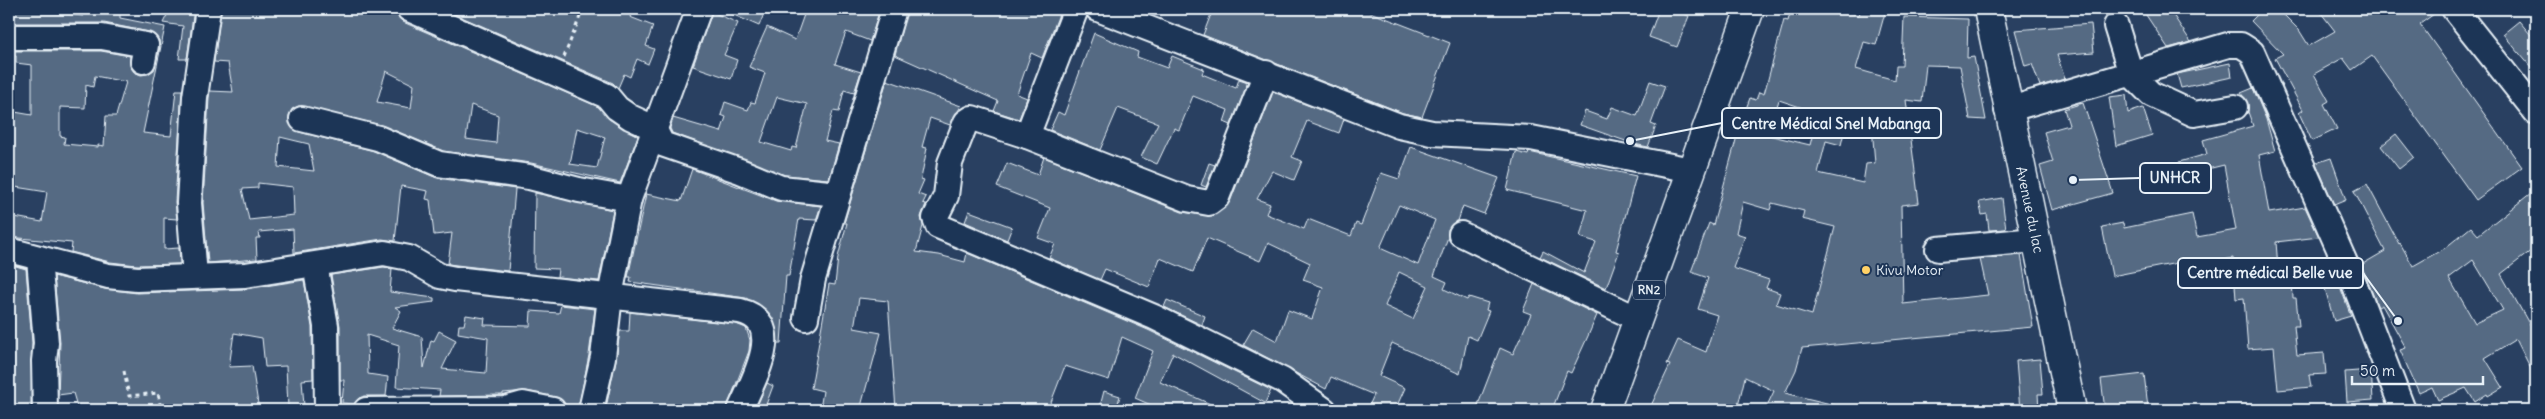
<svg xmlns="http://www.w3.org/2000/svg" width="2545" height="419" viewBox="0 0 2545 419" font-family="Delius,sans-serif">
  <style>
    .building { fill: #556a83; stroke: #e8f1f8; fill-rule: evenodd }
    .lines { fill: none; stroke-linecap: round; stroke-linejoin: round }
    .minor-casing { stroke: #e8f1f8; stroke-width: 28 }
    .major-casing { stroke: #e8f1f8; stroke-width: 31 }
    .highway-casing { stroke: #e8f1f8; stroke-width: 31 }
    .path { stroke: #e8f1f8; stroke-width: 3; stroke-dasharray: 4 4; stroke-linecap: butt }
    .minor { stroke: #1d3557; stroke-width: 24 }
    .major { stroke: #1d3557; stroke-width: 28 }
    .highway { stroke: #1d3557; stroke-width: 28 }
    .poi-dot { fill: #ffd166; stroke: #1d3557; stroke-width: 2 }
    .labels { text-anchor: middle; stroke-width: 4; stroke-linejoin: round; paint-order: stroke }
    .shield { fill: #1d3557; stroke: #abb9c8; stroke-width: 1 }
    .shield-label { font-size: 12px; font-weight: bold; fill: #e8f1f8 }
    .street-label { font-size: 14px; fill: #e8f1f8; stroke: #1d3557 }
    .poi-label { font-size: 14px; fill: #e8f1f8; stroke: #1d3557; text-anchor: start }
    .leader { fill: none; stroke: #e8f1f8; stroke-width: 2 }
    .callout-dot { fill: #e8f1f8; stroke: #1d3557; stroke-width: 2 }
    .callout { fill: #1d3557; stroke: #e8f1f8; stroke-width: 2 }
    .callout-label { font-size: 15px; text-anchor: middle; font-weight: bold; fill: #e8f1f8 }
  </style>
  <rect width="100%" height="100%" fill="#294061"/>
  <filter id="ink" filterUnits="userSpaceOnUse"><feTurbulence type="fractalNoise" baseFrequency=".02" numOctaves="2"/><feDisplacementMap in="SourceGraphic" scale="10" xChannelSelector="R" yChannelSelector="G"/><feConvolveMatrix kernelMatrix="1 2 1 2 8 2 1 2 1" color-interpolation-filters="sRGB"/></filter>
  <g filter="url(#ink)">
    <g class="building">
      <path d="M9,9H45V12L83,16L84,9H120V18L165,27L143,133L171,136L176,90H182L175,202L177,219L164,218V249L179,248L180,264L137,265L110,262L71,252L72,243L9,237V216L42,222L47,192L9,186V111L32,115V65L16,63V56H9V51H101L130,56V66L134,72L141,75L148,74L154,70L160,47L159,40L149,32L104,23H9ZM95,76L126,82L116,116H106L104,146L98,145V147L64,144L65,137L60,136V107L85,108L86,85L93,87Z"/>
      <path d="M170,9H194L187,59H179L183,26L163,23Z"/>
      <path d="M221,9H396L398,17L403,22L599,107L609,119L638,136L620,183L531,163L443,151L381,125L299,106L292,109L289,116L292,128L299,132L374,151L437,178L515,189L508,271L448,264L452,233L434,235L430,200L426,199L428,191L401,186L395,241L382,239L294,253L293,229L259,232L260,238H256L257,259L208,263L203,203L209,98L210,91L233,92L228,63L214,62ZM386,71L414,85L411,108L377,102ZM471,105L498,115L496,143L466,139ZM577,128L605,137L597,168L570,164ZM280,137L309,144L314,171L278,167ZM258,183L293,187L294,215L249,220L242,189L258,188Z"/>
      <path d="M443,9H633L630,17L653,26L646,46L654,49L648,64L637,59L630,77L624,74L618,88L613,83Z"/>
      <path d="M720,9H766L759,26Z"/>
      <path d="M806,9H880L870,41L846,32L835,64L861,72L854,93L844,90L839,112L833,111L825,141L839,144L829,179L784,175L672,133L670,128L673,118L721,132L726,117L721,115L725,102L748,110L751,102L755,103L765,73L749,67L767,27L795,40ZM777,97L807,104L796,148L792,147L791,151L761,142Z"/>
      <path d="M907,9H1061L1042,58L1031,53L1017,94L1027,98L1019,119L994,111L998,101L895,55Z"/>
      <path d="M1213,9H1362L1450,43L1422,117L1403,113L1203,35Z"/>
      <path d="M1659,9H1680L1679,12L1689,16L1677,47L1649,37Z"/>
      <path d="M1791,9H1836L1859,15L1861,9H1886L1876,45L1864,42L1856,69L1895,80L1896,66H1902L1904,17L1968,19L1967,58L1974,57L1986,120L1970,119L1960,66L1926,65L1922,102L1906,100L1919,203L1901,205L1903,304L1988,295L1980,259L2021,255L2033,327L1802,348L1796,370L1785,393L1835,405L1834,410H1765L1774,391L1745,377L1737,410H1649L1670,365L1667,364L1678,340L1706,352L1717,315L1698,309L1708,278L1691,272L1709,223L1713,225L1740,125L1750,98L1756,100L1759,92L1764,94L1784,20L1788,21ZM1779,100L1818,113L1810,145L1768,135ZM1847,120L1872,127L1875,163L1866,164L1863,183L1818,173L1826,141L1841,145ZM1743,202L1770,210L1772,203L1804,211L1802,219L1835,227L1812,315L1776,304L1780,293L1766,288L1769,280L1733,268L1745,236L1736,233Z"/>
      <path d="M2142,9H2169L2191,42L2168,48Z"/>
      <path d="M2263,9H2278L2299,30L2309,46L2335,31L2318,9H2441L2420,24L2522,167L2476,200L2372,56L2352,70L2343,58L2314,74L2329,101L2324,104L2337,129L2312,141L2299,113L2303,110L2275,58L2283,54L2251,21Z"/>
      <path d="M712,12L738,23L724,55L737,60L731,79L693,66Z"/>
      <path d="M2519,21L2536,41V73L2503,34Z"/>
      <path d="M2091,24L2094,52L2057,55L2065,79L2040,86L2032,64L2025,66L2015,30Z"/>
      <path d="M1094,33L1138,52L1137,57L1167,68L1172,56L1204,69L1202,74L1236,88L1239,79L1248,82L1231,125L1224,122L1228,110L1193,96L1179,130L1174,128L1157,164L1141,157L1158,123L1118,108L1100,150L1050,130L1058,112L1064,115Z"/>
      <path d="M2230,63L2232,77L2181,88L2177,74Z"/>
      <path d="M887,80L961,106L950,125L930,118L922,147L927,148L921,179L924,180L918,194L926,197L923,203L926,204L921,217L923,226L916,252L939,255L965,262L967,253L1148,330L1271,390L1265,403L1173,353L1160,382L1224,410H1162L1135,398L1153,351L1122,337L1109,380L1065,366L1048,410H954L946,408L935,410H896L888,301L859,298L854,328L881,333L860,410L820,409L823,391L811,388L829,284L835,285L838,257L847,223H844Z"/>
      <path d="M1650,81L1665,86L1651,124L1656,126L1648,147L1634,144L1580,125L1585,111L1607,119L1612,107L1637,116Z"/>
      <path d="M2253,88L2266,119L2275,151L2259,155L2269,213L2305,207L2319,237L2276,242L2279,280L2292,279L2293,298H2296L2299,326H2294L2297,355L2324,353L2326,374L2309,375L2311,387L2278,390L2274,347L2248,349L2244,298L2236,299L2233,258L2199,265L2203,284L2182,288L2177,263L2112,276L2102,227L2123,223L2124,228L2192,214L2197,237L2236,230L2224,165L2183,175L2179,162L2207,154L2203,140L2253,126L2248,112V104L2241,93Z"/>
      <path d="M1273,92L1344,119L1339,133L1307,121L1292,157L1302,161L1294,180L1272,171L1257,199L1270,204L1266,214L1304,229L1308,219L1351,236L1356,223L1361,225L1381,173L1399,179L1411,147L1499,178L1484,214L1463,206L1458,221L1448,229V237L1434,276L1447,282L1444,289L1467,300L1469,297L1488,303L1486,310L1489,311L1477,340L1468,336L1460,374L1392,343L1379,376L1405,388L1395,410H1367L1374,395L1331,377L1326,389L1243,345L1253,328L1277,341L1288,310L1312,319L1323,287L1303,280L1310,263L1268,243L1260,261L1207,238L1193,272L1160,258L1149,287L1105,269L1100,280L1049,258L1055,244L1038,238L1050,208L997,187L1007,163L1038,175L1044,157L1182,212L1213,216L1230,202ZM1399,205L1435,220L1418,265L1380,248ZM1399,272L1428,286L1413,319L1385,306Z"/>
      <path d="M2126,95L2128,113L2143,108L2152,135L2116,146L2109,97Z"/>
      <path d="M2083,103L2113,193L2052,210L2040,166L2053,162L2044,132L2069,125L2064,109Z"/>
      <path d="M2396,134L2414,157L2399,169L2381,146Z"/>
      <path d="M1516,152L1528,155L1529,152L1636,176L1616,251L1619,252L1606,288L1540,257L1543,251L1584,273L1596,242L1580,237L1587,210L1507,190Z"/>
      <path d="M2331,158L2346,200L2334,205L2316,163Z"/>
      <path d="M1209,163L1215,165L1206,187L1201,185Z"/>
      <path d="M692,169L776,201L821,206L816,220L799,219L789,276H786L781,343H778L773,319L765,309L746,298L630,282L631,277H628L646,194L681,201Z"/>
      <path d="M2367,184L2399,244L2400,243L2413,266L2445,248L2471,227L2478,235L2536,189V247L2501,274L2536,336V379L2516,339L2485,358L2503,387L2488,396L2487,394L2475,402L2466,388L2438,400L2432,387L2419,393L2400,350L2406,348L2382,305L2378,307L2377,305L2361,265L2385,251L2354,191ZM2473,260L2503,310L2475,323L2449,278Z"/>
      <path d="M535,193L613,210L599,281L557,277L558,269L534,268Z"/>
      <path d="M2002,198L2006,229L1989,230L1987,214L1982,215L1979,202Z"/>
      <path d="M969,211L1012,227L1007,240L965,222Z"/>
      <path d="M9,264L26,269L32,343L31,407L9,409Z"/>
      <path d="M384,267L392,269L390,292L434,298V302L395,307L401,311L392,328L422,337L424,368L431,340L434,341L439,331L456,340L442,369L486,373L488,338L458,333L459,325H464L466,315L485,318L484,325L530,326L531,311L559,313L561,305L595,309L589,355L578,410H566L562,400L556,397L526,391L503,393V395L439,396L440,390L396,387L399,345L367,335L368,374L388,377L386,396H365L359,398L354,404L342,403L344,380H340V326L331,275Z"/>
      <path d="M54,276L105,289L137,293L246,289L304,280L312,327L313,379L302,380L304,406L288,407L286,366L265,367L262,338L234,333L229,367L252,366L259,410H189L188,405L158,404L159,410H78L73,393L58,395L60,342Z"/>
      <path d="M2338,281L2351,316L2334,321L2324,285Z"/>
      <path d="M1534,284L1597,315L1588,336L1571,373L1567,371L1552,410H1476L1500,348L1513,354L1531,314L1523,311Z"/>
      <path d="M1167,300L1205,316L1202,325L1164,307Z"/>
      <path d="M630,312L736,324L746,328L750,340L749,351L726,410H613L606,408L616,360L620,331H629Z"/>
      <path d="M2040,359L2043,394H2038L2039,410H2020L2016,361Z"/>
      <path d="M2371,370L2373,400L2347,402L2345,372Z"/>
      <path d="M2144,374L2148,407L2105,410L2101,379Z"/>
      <path d="M767,383L773,386L764,410H755Z"/>
      <path d="M1104,391L1120,396L1116,410H1099Z"/>
    </g>
    <g class="lines">
      <defs>
        <g id="minor">
          <path d="M409,9L607,96L617,108L630,117L654,128L662,144L740,171L781,188L838,194"/>
          <path d="M1098,9L1399,126L1432,133L1531,138L1691,170"/>
          <path d="M2454,9L2536,112"/>
          <path d="M2116,26L2131,74L2151,94L2194,114L2235,107"/>
          <path d="M9,37H102L146,45L143,61"/>
          <path d="M1266,73L1217,197L1209,203L1187,199L1027,136L972,118L966,122L950,163L946,196L935,218L938,226L1154,317L1282,380L1324,410"/>
          <path d="M2007,110L2228,45H2241L2252,52L2354,283L2403,410"/>
          <path d="M302,119L378,138L439,164L529,177L579,190L629,199"/>
          <path d="M1027,136L1076,9"/>
          <path d="M1461,234L1638,319"/>
          <path d="M1938,249L2035,240"/>
          <path d="M9,250L108,276L137,279L245,275L384,253L409,258L440,276L455,279L740,311C788,322 752,382 740,410"/>
          <path d="M39,258L46,343L44,361L45,410"/>
          <path d="M315,265L326,326L327,410"/>
          <path d="M195,276L189,203L195,97L208,9"/>
          <path d="M806,318L813,279L894,9"/>
          <path d="M366,410L505,409L523,404L553,410"/>
          <path d="M591,410L603,357L610,296L629,199L699,9"/>
        </g>
        <g id="major">
          <path id="s1" d="M1988,9L2072,410"/>
        </g>
        <path id="highway" d="M1605,410L1750,9"/>
      </defs>
      <use href="#minor" class="minor-casing"/>
      <use href="#major" class="major-casing"/>
      <use href="#highway" class="highway-casing"/>
      <g class="path">
        <path d="M564,57L583,9"/>
        <path d="M124,371L129,396L158,393L161,410"/>
      </g>
      <use href="#minor" class="minor"/>
      <use href="#major" class="major"/>
      <use href="#highway" class="highway"/>
    </g>
  </g>
  <circle class="poi-dot" cx="1866" cy="270" r="5"/>
  <g class="labels">
    <rect class="shield" x="1633" y="280.5" width="32" height="19" rx="4"/>
    <g class="shield-label">
      <text x="1649" y="294">RN2</text>
    </g>
    <g class="street-label">
      <text dy="5" stroke="none"><textPath href="#s1" startOffset="205">Avenue du lac</textPath></text>
    </g>
    <g class="poi-label">
      <text x="1876" y="275">Kivu Motor</text>
    </g>
  </g>
  <path class="leader" d="M1630 141L1722 123M2073 180L2140 178M2398 321L2363 273"/>
  <g class="callout-dot">
    <circle cx="1630" cy="141" r="5"/>
    <circle cx="2073" cy="180" r="5"/>
    <circle cx="2398" cy="321" r="5"/>
  </g>
  <g class="callout">
    <rect x="1722" y="108" width="219" height="30" rx="5"/>
    <rect x="2140" y="163" width="71" height="30" rx="5"/>
    <rect x="2178" y="258" width="185" height="30" rx="5"/>
  </g>
  <g class="callout-label">
    <text x="1831" y="129">Centre Médical Snel Mabanga</text>
    <text x="2175" y="183">UNHCR</text>
    <text x="2270" y="278">Centre médical Belle vue</text>
  </g>
  <rect width="2545" height="419" fill="none" stroke="#1d3557" stroke-width="30"/>
  <rect x="15" y="15" width="2515" height="389" fill="none" stroke="#e8f1f8" stroke-width="2" filter="url(#ink)"/>
  <path d="M2352 376v8h131v-8" fill="none" stroke="#e8f1f8" stroke-width="2.5"/>
  <text x="2360" y="376" font-size="15" fill="#e8f1f8" stroke="#1d3557" stroke-width="4" paint-order="stroke">50 m</text>
</svg>
